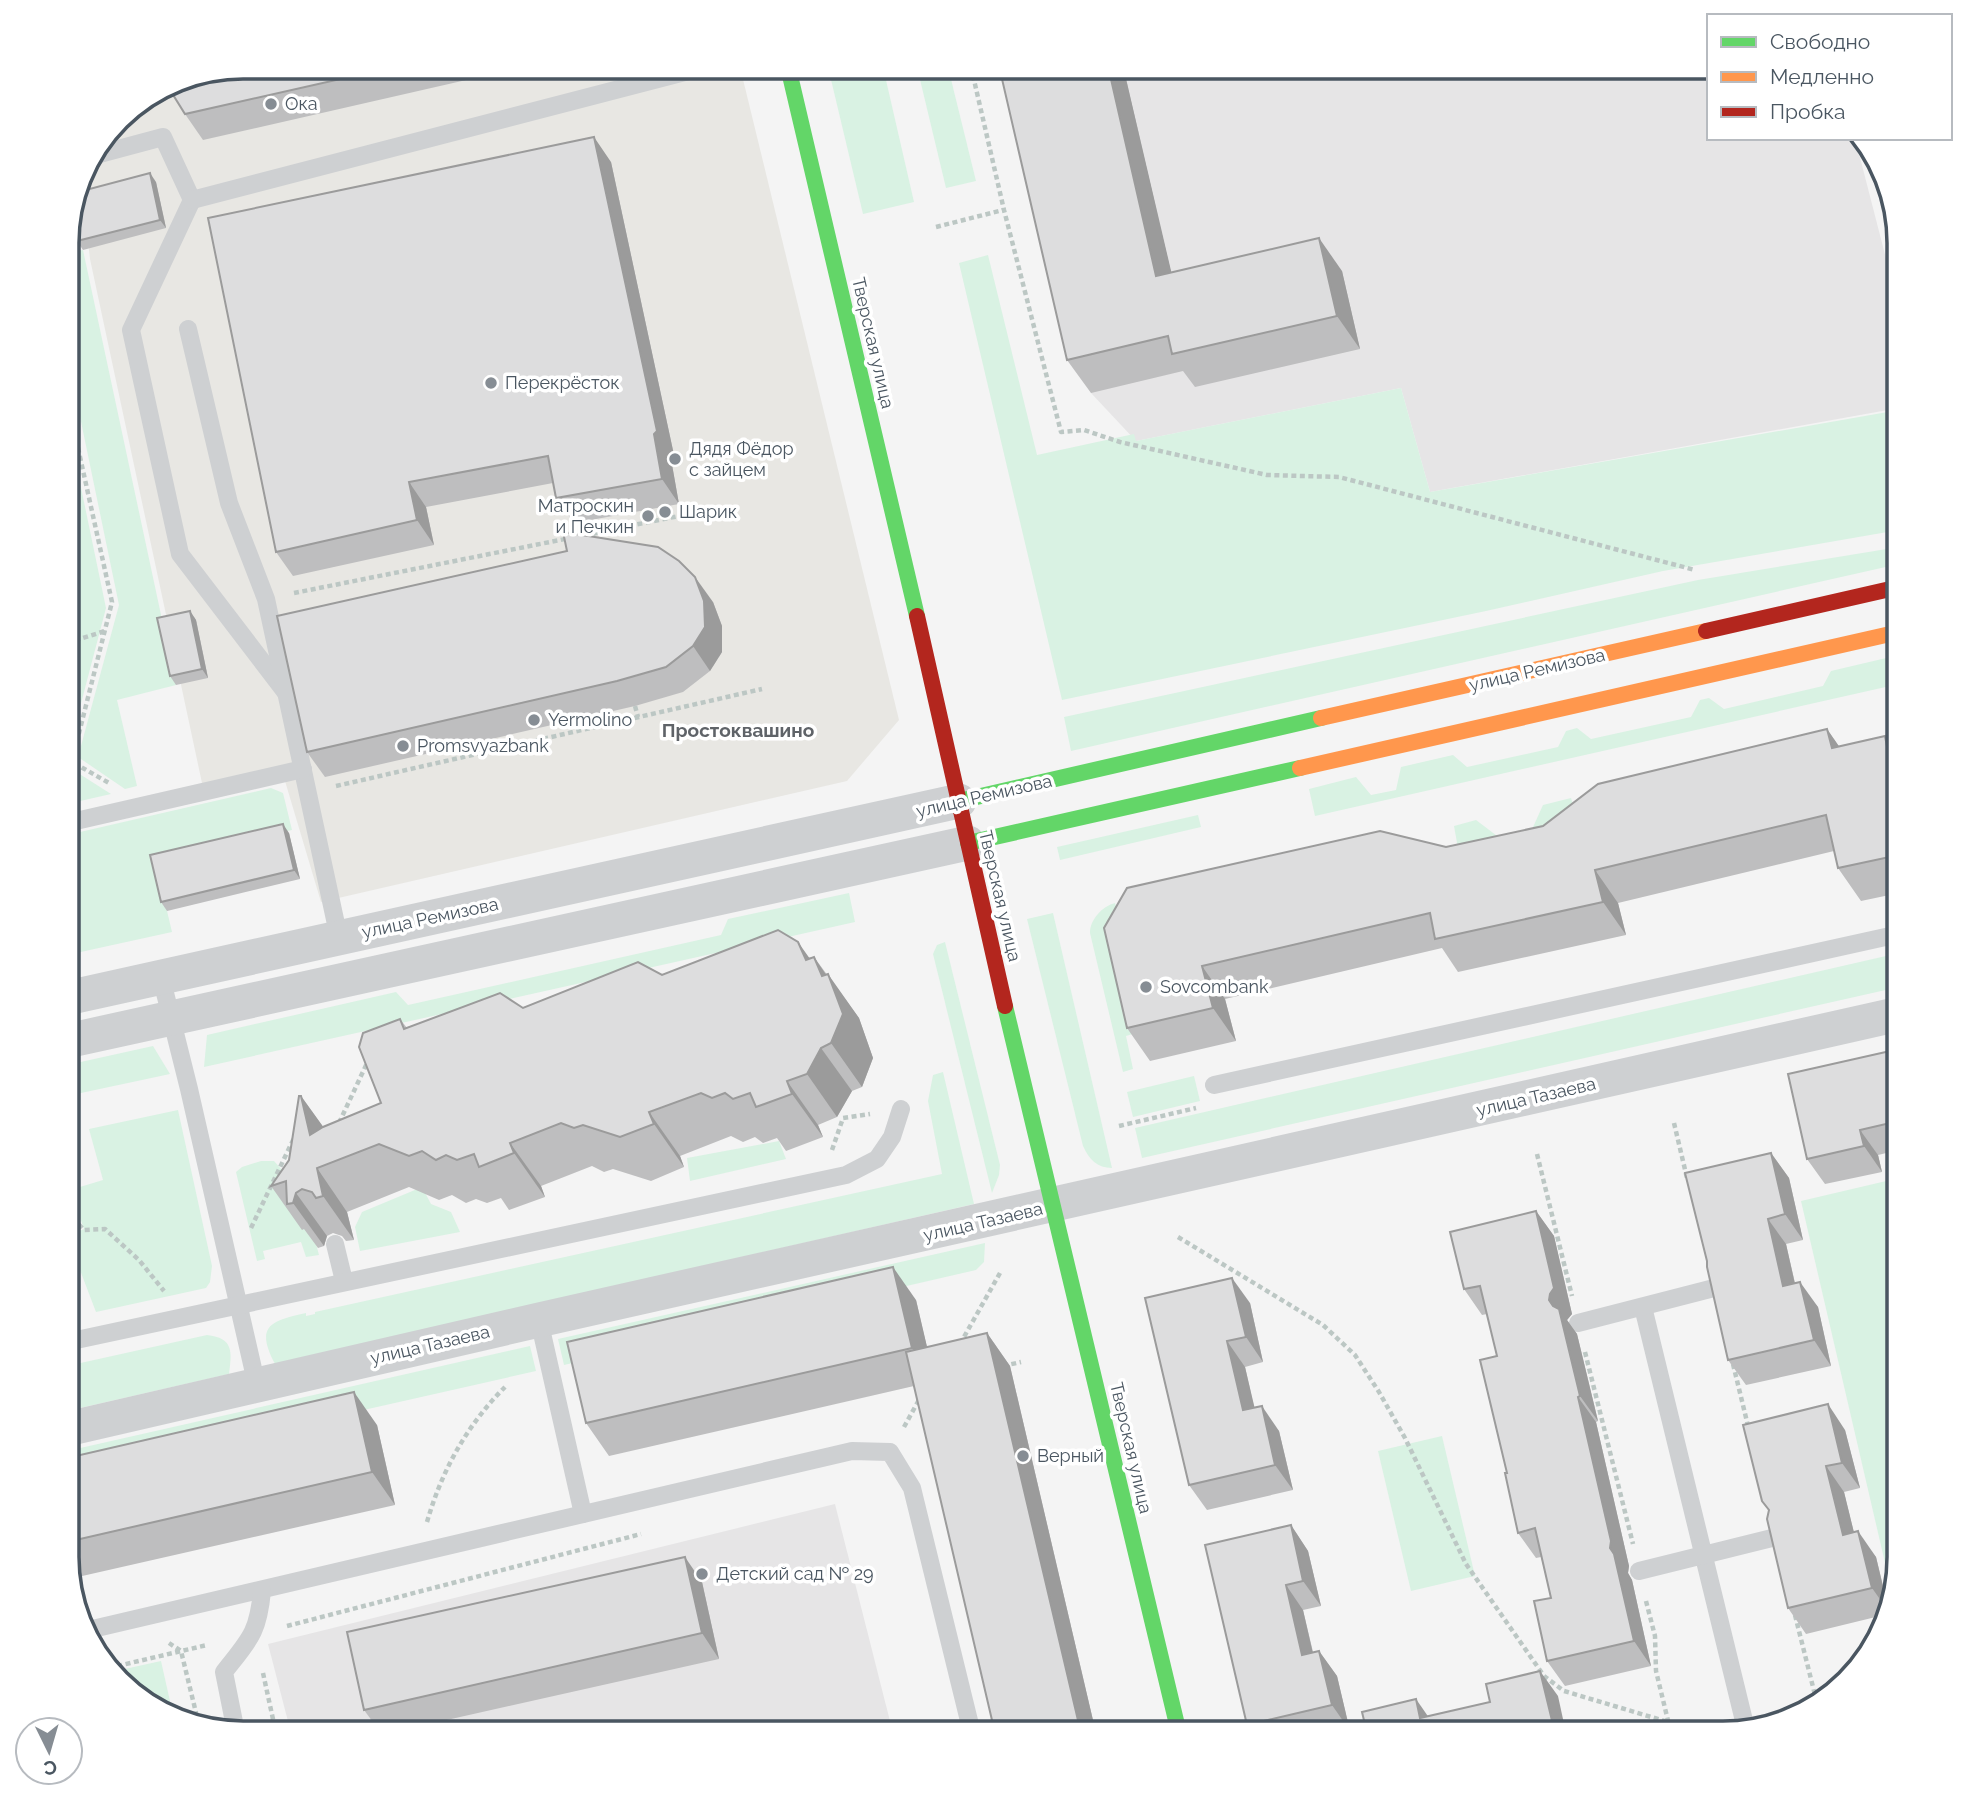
<svg xmlns="http://www.w3.org/2000/svg" width="1966" height="1800" viewBox="0 0 1966 1800" font-family="Raleway,sans-serif">
  <style>
    .commercial { fill: #e8e7e3 }
    .education { fill: #e6e5e6 }
    .green { fill: #d9f2e3 }
    .lines { fill: none; stroke-linecap: round; stroke-linejoin: round }
    .path { stroke: #bcc7c4; stroke-width: 4.5; stroke-dasharray: 5 3.5; stroke-linecap: butt }
    .lane { stroke: #ced0d2; stroke-width: 18 }
    .street { stroke: #ced0d2; stroke-width: 35 }
    .fast { stroke: #63d668; stroke-width: 16 }
    .slow { stroke: #ff974d; stroke-width: 16 }
    .jam { stroke: #b3261e; stroke-width: 16 }
    .wall { fill: #bebebf }
    .shaded-wall { fill: #9b9b9b }
    .building { fill: #ddddde; stroke: #9b9b9b; stroke-width: 2 }
    .poi-dot { fill: #868d94; stroke: #fff; stroke-width: 2.5 }
    .labels { text-anchor: middle; stroke-width: 7; stroke-linejoin: round; paint-order: stroke }
    .poi-label { font-size: 18px; fill: #4a5661; stroke: #fff; text-anchor: start }
    .street-label { font-size: 18px; fill: #4a5661; stroke: #fff }
    .neighbourhood-label { font-size: 19px; font-weight: bold; fill: #5f6368; stroke: #fff }
    .rim { fill: none; stroke: #4a5661; stroke-width: 3.5 }
  </style>
  <rect width="100%" height="100%" fill="#f4f4f4"/>
  <path class="commercial" d="M243,67H740L899,720L847,781L321,902L285,781L205,797L90,259L81,180L85,165L126,111L176,80Z"/>
  <g class="education">
    <path d="M1014,67H1709V138H1855L1899,309V408L1430,492L1401,388L1136,441L1091,393Z"/>
    <path d="M835,1504L893,1733H291L268,1644Z"/>
  </g>
  <g class="green">
    <path d="M828,67H883L914,202L863,214Z"/>
    <path d="M917,67H948L976,181L946,188Z"/>
    <path d="M83,250L176,685L117,700L137,786L125,789L78,757L119,605L67,354V253Z"/>
    <path d="M988,255L1037,455L1134,434L1136,441L1401,388L1430,492L1899,410V530L1663,571L1486,611L1062,700L959,263Z"/>
    <path d="M67,420L106,608L68,753L67,625L78,620L67,567Z"/>
    <path d="M1899,547V564L1071,751L1064,717L1698,580Z"/>
    <path d="M1899,655V684L1315,816L1309,789L1356,777L1371,795L1396,790L1401,767L1453,755L1467,767L1558,747L1566,731L1577,728L1591,739L1691,717L1700,700L1709,698L1724,709L1823,686L1831,671Z"/>
    <path d="M67,766L111,794L67,804Z"/>
    <path d="M271,788L283,793L292,830L155,860L172,932L67,955V835Z"/>
    <path d="M1571,798L1582,836H1529L1543,805Z"/>
    <path d="M1198,815L1201,827L1060,860L1057,847Z"/>
    <path d="M1476,820L1505,842L1461,865L1454,826Z"/>
    <path d="M849,893L855,922L204,1067L207,1035L396,992L408,1005L721,935L728,919Z"/>
    <path d="M1115,903L1127,948L1139,1032L1126,1036L1133,1069L1123,1072L1090,933C1090,919 1103,906 1115,903Z"/>
    <path d="M1053,913L1112,1168C1097,1168 1089,1159 1083,1146L1027,919Z"/>
    <path d="M945,942L1000,1165L999,1175L992,1193L933,954L937,945Z"/>
    <path d="M1899,953V987L1142,1158L1135,1128Z"/>
    <path d="M153,1046L170,1074L67,1096V1065Z"/>
    <path d="M943,1072L974,1204L275,1364C255,1326 270,1321 306,1313V1316L315,1314V1312L942,1174L928,1101L933,1075Z"/>
    <path d="M1194,1076L1200,1101L1133,1117L1127,1092Z"/>
    <path d="M178,1110L212,1266L210,1282L206,1288L96,1312L67,1236L84,1229L70,1190L103,1180L89,1129Z"/>
    <path d="M779,1141L786,1159L690,1181L687,1158Z"/>
    <path d="M261,1161H274L282,1170L315,1240L319,1255L306,1257L301,1242L263,1251L265,1259L257,1261L236,1172L242,1167Z"/>
    <path d="M1899,1178V1557L1892,1593L1801,1201Z"/>
    <path d="M422,1187L431,1204L451,1212L460,1232L360,1251L355,1227L362,1212Z"/>
    <path d="M985,1243L984,1262L976,1270L564,1365L558,1339Z"/>
    <path d="M207,1335C234,1338 232,1352 229,1374L67,1411V1366Z"/>
    <path d="M530,1346L536,1371L67,1477V1451Z"/>
    <path d="M1442,1436L1475,1576L1411,1591L1378,1451Z"/>
    <path d="M161,1661L174,1719L118,1682L111,1672Z"/>
  </g>
  <g class="lines">
    <g class="path">
      <path d="M971,67L1004,210L1061,432L1084,430L1120,442L1267,475L1339,477L1695,570"/>
      <path d="M936,227L1003,210"/>
      <path d="M67,398L112,602L72,761"/>
      <path d="M591,514L598,543"/>
      <path d="M579,536L719,508"/>
      <path d="M294,593L570,538"/>
      <path d="M67,643L105,631"/>
      <path d="M635,706L638,717"/>
      <path d="M67,759L109,783"/>
      <path d="M336,786L762,689"/>
      <path d="M339,1123L368,1061"/>
      <path d="M1674,1123L1687,1178"/>
      <path d="M1119,1126L1196,1108"/>
      <path d="M832,1150L843,1118L870,1114"/>
      <path d="M1537,1154L1572,1296"/>
      <path d="M67,1212L84,1230L105,1229L139,1260L164,1291"/>
      <path d="M251,1228L294,1138"/>
      <path d="M1178,1237L1323,1325L1355,1355L1379,1392L1405,1438L1466,1564L1544,1676L1564,1691L1668,1722"/>
      <path d="M67,1291V1284"/>
      <path d="M960,1344L1000,1273"/>
      <path d="M1585,1352L1633,1544"/>
      <path d="M1733,1364L1749,1430"/>
      <path d="M1003,1366L1021,1362"/>
      <path d="M904,1427L920,1398"/>
      <path d="M427,1522C442,1470 467,1425 505,1387"/>
      <path d="M1646,1601L1655,1636L1656,1671L1671,1733"/>
      <path d="M1795,1615L1817,1703"/>
      <path d="M287,1626L641,1534"/>
      <path d="M169,1643L181,1651L199,1725"/>
      <path d="M109,1668L207,1645"/>
      <path d="M263,1673L276,1733"/>
    </g>
    <g class="lane">
      <path d="M92,156L163,137L192,200L131,330L180,554L287,694"/>
      <path d="M192,200L704,67"/>
      <path d="M188,329L229,503L266,599L339,938"/>
      <path d="M67,823L303,769"/>
      <path d="M161,977L189,1089L257,1386"/>
      <path d="M1214,1085L1899,934"/>
      <path d="M335,1244L344,1281"/>
      <path d="M1643,1307L1746,1729"/>
      <path d="M539,1320L583,1514"/>
      <path d="M1578,1323L1714,1288"/>
      <path d="M67,1342L846,1175L877,1159L892,1137L901,1109"/>
      <path d="M1639,1571L1776,1537"/>
      <path d="M84,1631L852,1451L890,1452L912,1488L972,1733"/>
      <path d="M236,1732L224,1672C249,1640 258,1634 262,1591"/>
    </g>
    <g class="street">
      <path d="M67,998L959,801"/>
      <path d="M67,1041L968,843"/>
      <path d="M67,1429L539,1320L1899,1014"/>
    </g>
    <g class="fast">
      <path d="M788,67L917,616"/>
      <path d="M959,801L1321,718"/>
      <path d="M968,843L1300,768"/>
      <path d="M1005,1006L1179,1733"/>
    </g>
    <g class="slow">
      <path d="M1321,718L1706,631"/>
      <path d="M1300,768L1899,632"/>
    </g>
    <g class="jam">
      <path d="M917,616L1005,1006"/>
      <path d="M1706,631L1899,587"/>
    </g>
  </g>
  <g class="wall">
    <path d="M243,66H528L203,140L185,114Z"/>
    <path d="M999,66H1123L1171,273L1342,271L1360,349L1195,387L1183,371L1091,393L1067,360Z"/>
    <path d="M611,162L674,455L671,459L679,504L574,523L556,498L553,483L426,507L434,545L293,576L276,552Z"/>
    <path d="M156,182L166,228L83,250L77,241Z"/>
    <path d="M67,586L73,616L67,617Z"/>
    <path d="M713,602L722,626V652L710,671L683,692L635,706L325,777L307,752Z"/>
    <path d="M190,611L196,620L208,678L176,685L170,676Z"/>
    <path d="M1827,729L1839,747L1899,757V893L1861,901L1838,868L1834,851L1618,903L1626,935L1458,972L1442,948L1225,999L1236,1041L1150,1061L1127,1028L1104,928L1446,847L1543,826Z"/>
    <path d="M289,833L300,879L167,911L161,902Z"/>
    <path d="M814,957L859,1018L873,1058L862,1087L852,1091L837,1117L818,1125L823,1137L786,1151L777,1138L763,1143L755,1137L743,1142L731,1136L680,1156L684,1167L651,1181L613,1169L604,1172L592,1166L541,1186L545,1197L509,1210L501,1198L487,1203L476,1199L466,1203L452,1195L439,1200L409,1187L347,1212L354,1240L346,1241L342,1236L333,1233L327,1236L324,1246L318,1248L304,1229L302,1230L271,1186L289,1160L301,1096L323,1127L381,1103L400,1019L407,1028L523,1008L662,975Z"/>
    <path d="M1899,1049V1150L1878,1155L1882,1172L1825,1184L1807,1159Z"/>
    <path d="M1771,1153L1789,1178L1803,1240L1786,1244L1795,1283L1818,1307L1831,1366L1746,1385L1728,1360Z"/>
    <path d="M1536,1211L1554,1236L1572,1314L1567,1320L1577,1334L1598,1421L1596,1422L1629,1566L1628,1573L1632,1580L1651,1666L1565,1686L1547,1661L1551,1598L1541,1557L1536,1558L1518,1533L1507,1473L1497,1356L1487,1314L1482,1315L1464,1289Z"/>
    <path d="M1145,1298L1250,1303L1263,1362L1245,1367L1254,1407L1279,1431L1293,1490L1207,1510L1189,1485Z"/>
    <path d="M916,1300L927,1347L987,1333L1010,1366L1096,1733H995L914,1386L609,1456L586,1423Z"/>
    <path d="M377,1425L395,1505L69,1579L67,1568V1458Z"/>
    <path d="M1845,1430L1860,1488L1844,1492L1854,1533L1876,1557L1889,1610L1888,1614L1806,1634L1788,1608L1769,1511L1762,1501Z"/>
    <path d="M1291,1525L1308,1551L1321,1606L1303,1610L1313,1652L1319,1651L1337,1676L1350,1731L1337,1733H1253L1247,1725Z"/>
    <path d="M702,1582L719,1659L389,1733H381L364,1710Z"/>
  </g>
  <g class="shaded-wall">
    <path d="M1108,66H1123L1180,309L1156,276Z"/>
    <path d="M594,137L611,162L674,455L671,459L679,504L662,479L654,434Z"/>
    <path d="M150,173L156,182L166,228L160,220Z"/>
    <path d="M1319,238L1342,271L1360,349L1337,316Z"/>
    <path d="M409,482L426,507L434,545L417,520Z"/>
    <path d="M695,577L713,602L722,626V652L710,671L693,646Z"/>
    <path d="M67,586L73,616L67,607Z"/>
    <path d="M190,611L196,620L208,678L202,669Z"/>
    <path d="M1827,729L1850,762L1832,748Z"/>
    <path d="M1885,736L1899,757V791L1894,783Z"/>
    <path d="M283,824L289,833L300,879L294,870Z"/>
    <path d="M1595,870L1618,903L1626,935L1603,902Z"/>
    <path d="M798,942L820,973L814,957L831,982L828,974L859,1018L873,1058L862,1087L831,1043L806,960Z"/>
    <path d="M1202,966L1225,999L1236,1041L1213,1008Z"/>
    <path d="M821,1048L852,1091L837,1117L807,1074Z"/>
    <path d="M787,1081L818,1125L823,1137L792,1094Z"/>
    <path d="M301,1096L332,1139L310,1135Z"/>
    <path d="M649,1112L680,1156L684,1167L654,1124Z"/>
    <path d="M1860,1130L1878,1155L1882,1172L1864,1146Z"/>
    <path d="M510,1143L541,1186L545,1197L514,1153Z"/>
    <path d="M1771,1153L1789,1178L1803,1240L1785,1214Z"/>
    <path d="M317,1168L347,1212L354,1240L323,1196Z"/>
    <path d="M296,1193L327,1236L324,1246L293,1203Z"/>
    <path d="M1536,1211L1554,1236L1572,1314L1567,1320L1577,1334L1598,1421L1580,1396L1549,1300Z"/>
    <path d="M1768,1219L1786,1244L1801,1311L1783,1286Z"/>
    <path d="M893,1267L916,1300L935,1381L912,1348Z"/>
    <path d="M1232,1278L1250,1303L1263,1362L1246,1337Z"/>
    <path d="M1800,1282L1818,1307L1831,1366L1814,1340Z"/>
    <path d="M987,1333L1010,1366L1096,1733H1081Z"/>
    <path d="M1227,1341L1245,1367L1261,1435L1243,1410Z"/>
    <path d="M354,1392L377,1425L395,1505L372,1472Z"/>
    <path d="M1578,1397L1596,1422L1629,1566L1628,1573L1632,1580L1651,1666L1634,1641L1610,1548Z"/>
    <path d="M1828,1404L1845,1430L1860,1488L1842,1463Z"/>
    <path d="M1262,1406L1279,1431L1293,1490L1275,1465Z"/>
    <path d="M1826,1466L1844,1492L1861,1561L1843,1535Z"/>
    <path d="M1291,1525L1308,1551L1321,1606L1303,1581Z"/>
    <path d="M1858,1531L1876,1557L1889,1612L1872,1588Z"/>
    <path d="M685,1557L702,1582L719,1659L702,1633Z"/>
    <path d="M1286,1585L1303,1610L1319,1680L1302,1655Z"/>
    <path d="M1319,1651L1337,1676L1350,1731L1332,1705Z"/>
    <path d="M1540,1671L1558,1696L1566,1733H1555Z"/>
    <path d="M1416,1699L1434,1725L1420,1718Z"/>
  </g>
  <g class="building">
    <path d="M243,66H398L185,114L167,85L176,80Z"/>
    <path d="M999,66H1108L1156,276L1319,238L1337,316L1172,354L1168,336L1067,360Z"/>
    <path d="M594,137L657,431L654,434L662,479L556,498L548,456L409,482L417,520L276,552L208,218Z"/>
    <path d="M150,173L160,220L77,241L71,217L78,192Z"/>
    <path d="M563,532L658,547L679,561L695,577L704,601L705,627L693,646L666,667L617,681L307,752L277,616L567,551Z"/>
    <path d="M190,611L202,669L170,676L157,618Z"/>
    <path d="M1827,729L1832,748L1885,736L1894,783L1899,782V855L1838,868L1826,815L1595,870L1603,902L1435,939L1430,913L1202,966L1213,1008L1127,1028L1104,928L1127,888L1380,831L1446,847L1543,826L1598,784Z"/>
    <path d="M283,824L294,870L161,902L150,855Z"/>
    <path d="M778,930L798,942L806,960L814,957L822,976L828,974L843,1014L831,1043L821,1048L807,1074L787,1081L792,1094L756,1107L750,1093L733,1099L725,1093L712,1098L701,1093L649,1112L654,1124L620,1137L583,1125L574,1128L561,1123L510,1143L514,1153L479,1167L474,1154L457,1160L446,1155L436,1160L422,1151L409,1156L379,1144L317,1168L323,1196L316,1198L312,1192L302,1189L296,1193L293,1203L287,1204L286,1181L271,1186L289,1160L299,1096H301L310,1135L323,1127L381,1103L359,1047L363,1033L400,1019L404,1029L500,993L523,1008L638,962L662,975Z"/>
    <path d="M1899,1049V1121L1860,1130L1864,1146L1807,1159L1788,1074Z"/>
    <path d="M1771,1153L1785,1214L1768,1219L1783,1286L1800,1282L1814,1340L1728,1360L1707,1267V1261L1685,1173Z"/>
    <path d="M1536,1211L1554,1288L1550,1294L1549,1300L1553,1306L1559,1309L1580,1396L1578,1397L1611,1541L1610,1548L1614,1554L1634,1641L1547,1661L1534,1601L1551,1598L1535,1528L1518,1533L1505,1473H1507L1480,1360L1497,1356L1480,1286L1464,1289L1450,1232Z"/>
    <path d="M893,1267L912,1348L586,1423L567,1342Z"/>
    <path d="M1232,1278L1246,1337L1227,1341L1243,1410L1262,1406L1275,1465L1189,1485L1145,1298Z"/>
    <path d="M987,1333L1081,1733H995L906,1352Z"/>
    <path d="M354,1392L372,1472L67,1542V1458Z"/>
    <path d="M1828,1404L1842,1463L1826,1466L1843,1535L1858,1531L1872,1588L1788,1608L1767,1519L1769,1510L1762,1501L1743,1425Z"/>
    <path d="M1291,1525L1303,1581L1286,1585L1302,1655L1319,1651L1332,1705L1247,1725L1205,1545Z"/>
    <path d="M685,1557L702,1633L364,1710L347,1632Z"/>
    <path d="M1540,1671L1555,1733H1367L1362,1712L1416,1699L1420,1718L1490,1702L1486,1684Z"/>
  </g>
  <g class="poi-dot">
    <circle cx="271" cy="104" r="7"/>
    <circle cx="491" cy="383" r="7"/>
    <circle cx="675" cy="459" r="7"/>
    <circle cx="665" cy="512" r="7"/>
    <circle cx="648" cy="516" r="7"/>
    <circle cx="534" cy="720" r="7"/>
    <circle cx="403" cy="746" r="7"/>
    <circle cx="1146" cy="987" r="7"/>
    <circle cx="1023" cy="1456" r="7"/>
    <circle cx="702" cy="1574" r="7"/>
  </g>
  <g class="labels">
    <g class="poi-label">
      <text x="285" y="110">Ока</text>
      <text x="505" y="389">Перекрёсток</text>
      <text x="689" y="455">Дядя Фёдор<tspan x="689" dy="21">с зайцем</tspan></text>
      <text x="634" y="512" text-anchor="end">Матроскин<tspan x="634" dy="21">и Печкин</tspan></text>
      <text x="679" y="518">Шарик</text>
      <text x="548" y="726">Yermolino</text>
      <text x="417" y="752">Promsvyazbank</text>
      <text x="1160" y="993">Sovcombank</text>
      <text x="1037" y="1462">Верный</text>
      <text x="716" y="1580">Детский сад № 29</text>
    </g>
    <g class="street-label">
      <text transform="translate(873 343) rotate(77)" y="6">Тверская улица</text>
      <text transform="translate(1537 670) rotate(-13)" y="6">улица Ремизова</text>
      <text transform="translate(984 796) rotate(-13)" y="6">улица Ремизова</text>
      <text transform="translate(1000 896) rotate(77)" y="6">Тверская улица</text>
      <text transform="translate(430 918) rotate(-12)" y="6">улица Ремизова</text>
      <text transform="translate(1536 1097) rotate(-13)" y="6">улица Тазаева</text>
      <text transform="translate(983 1222) rotate(-13)" y="6">улица Тазаева</text>
      <text transform="translate(430 1345) rotate(-13)" y="6">улица Тазаева</text>
      <text transform="translate(1131 1448) rotate(77)" y="6">Тверская улица</text>
    </g>
    <g class="neighbourhood-label">
      <text x="738" y="737">Простоквашино</text>
    </g>
  </g>
  <path d="M0 0H1966V1800H0ZM243 79H1723A164 164 0 0 1 1887 243V1557A164 164 0 0 1 1723 1721H243A164 164 0 0 1 79 1557V243A164 164 0 0 1 243 79Z" fill="#fff" fill-rule="evenodd"/>
  <path class="rim" d="M243 79H1723A164 164 0 0 1 1887 243V1557A164 164 0 0 1 1723 1721H243A164 164 0 0 1 79 1557V243A164 164 0 0 1 243 79Z"/>
  <rect x="1707" y="14" width="245" height="126" fill="#ffffff" stroke="#b7bbc0" stroke-width="2"/>
  <rect x="1721" y="37" width="35" height="10" fill="#63d668" stroke="#b7bbc0" stroke-width="2"/>
  <text x="1770" y="49" font-size="21" fill="#4a5661">Свободно</text>
  <rect x="1721" y="72" width="35" height="10" fill="#ff974d" stroke="#b7bbc0" stroke-width="2"/>
  <text x="1770" y="84" font-size="21" fill="#4a5661">Медленно</text>
  <rect x="1721" y="107" width="35" height="10" fill="#b3261e" stroke="#b7bbc0" stroke-width="2"/>
  <text x="1770" y="119" font-size="21" fill="#4a5661">Пробка</text>
  <g transform="translate(49 1751) rotate(175)"><circle r="33" fill="#ffffff" stroke="#b7bbc0" stroke-width="2"/>
  <path d="M0-5L12 26L0 18L-12 26Z" fill="#868d94"/>
  <text y="-10" font-size="19" font-weight="bold" text-anchor="middle" fill="#4a5661">С</text>
  </g>
</svg>
